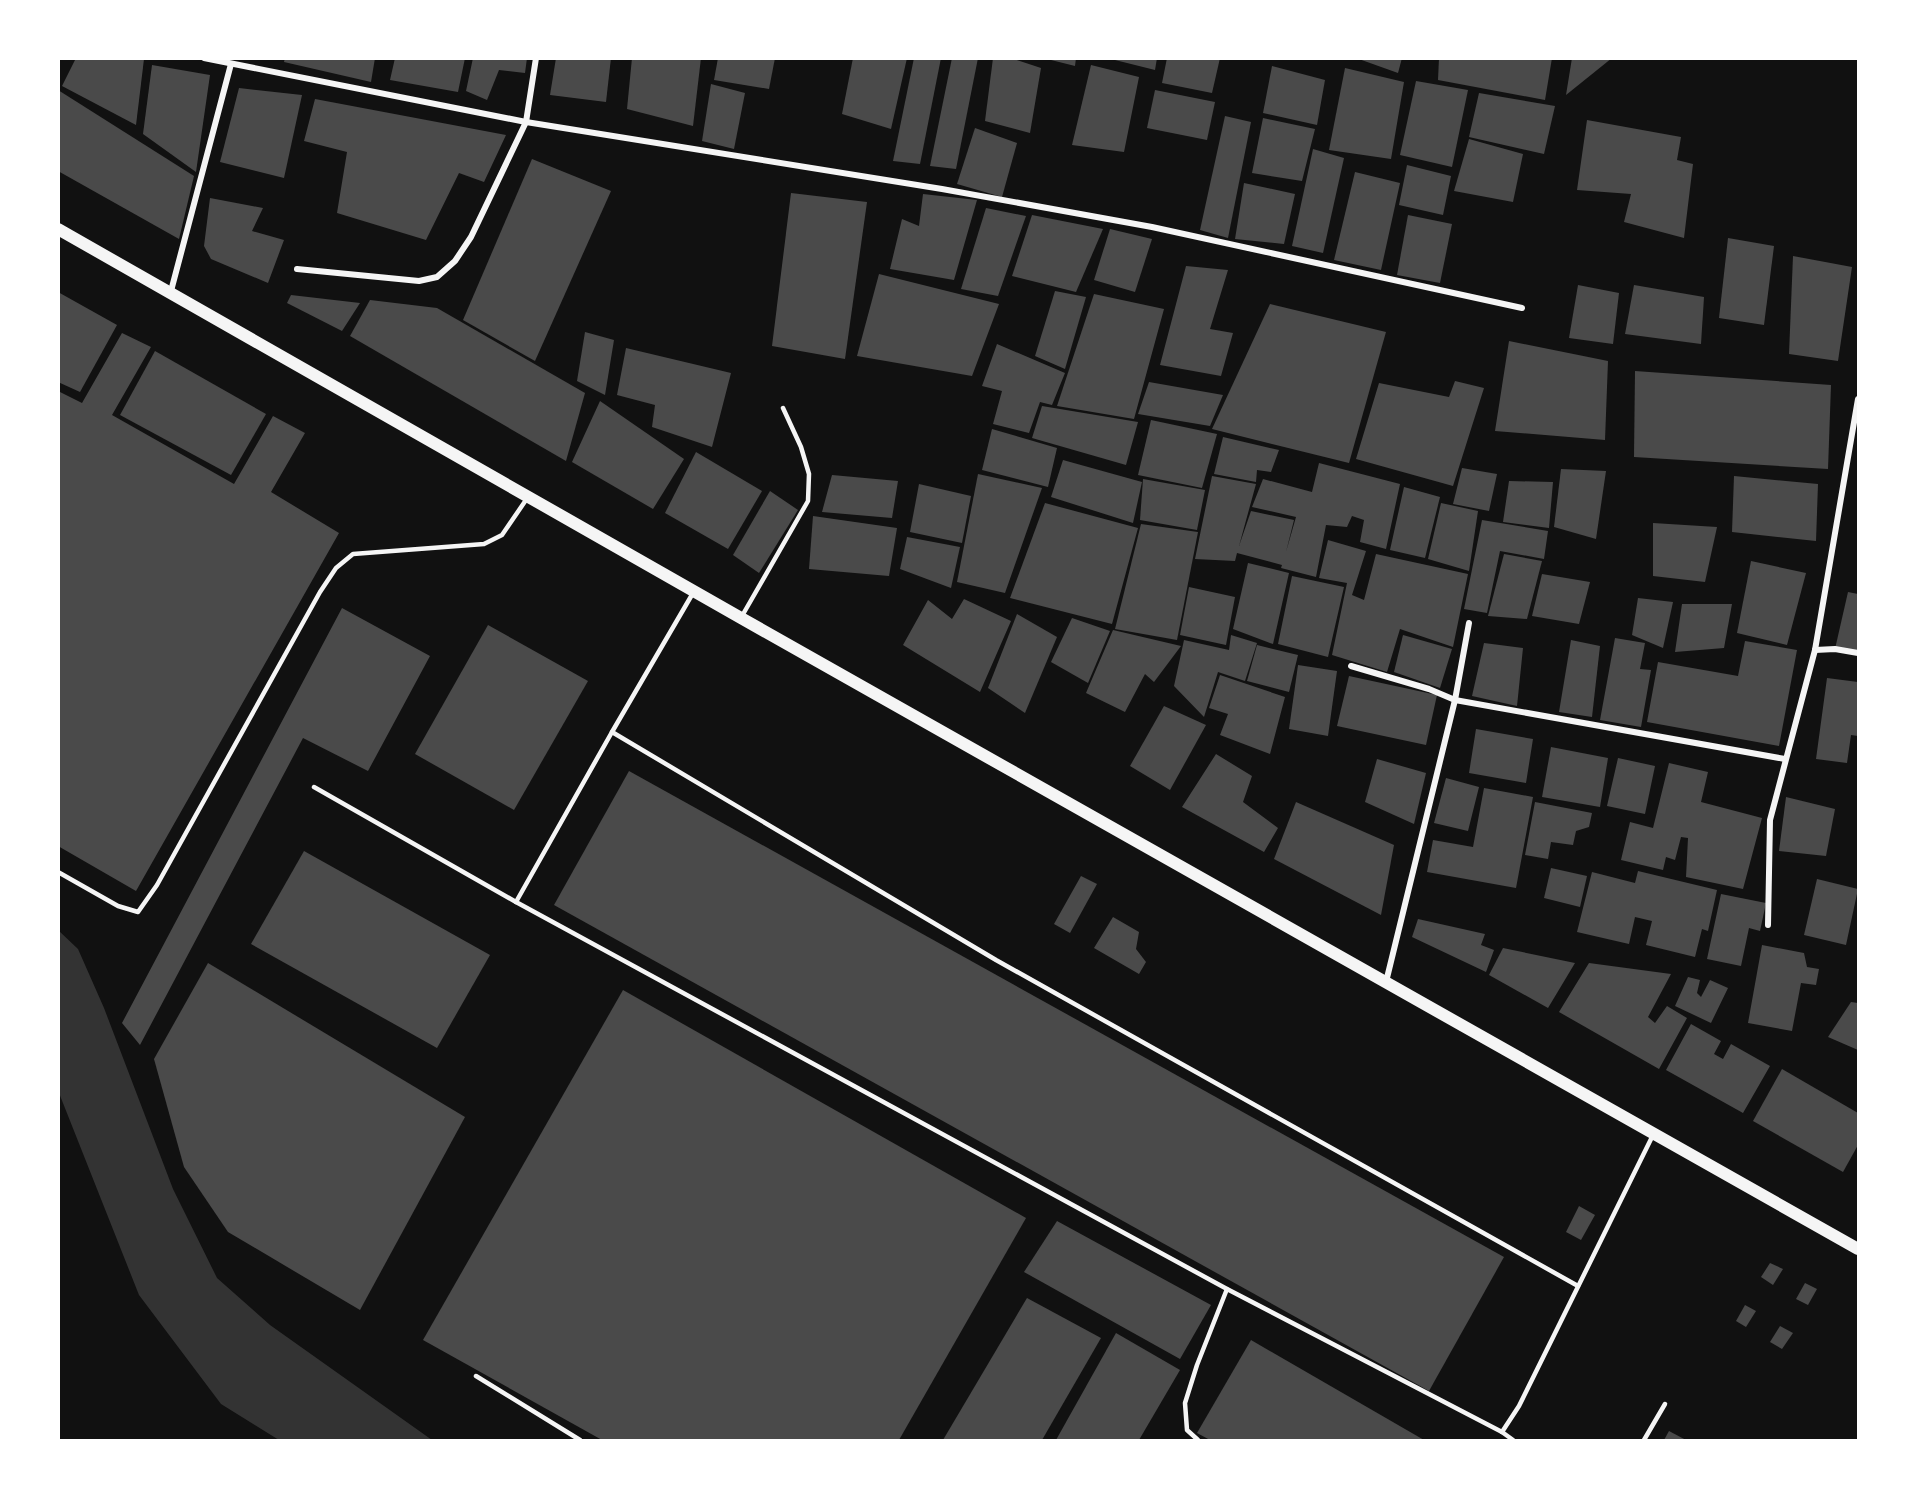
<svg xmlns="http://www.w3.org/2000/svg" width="1917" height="1499" viewBox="0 0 1917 1499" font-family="Mulish,sans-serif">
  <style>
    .water { fill: #333 }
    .building { fill: #4a4a4a }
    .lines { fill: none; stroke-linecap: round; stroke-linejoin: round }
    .service { stroke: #f5f5f5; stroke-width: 4.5 }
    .minor { stroke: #f5f5f5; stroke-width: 6 }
    .secondary { stroke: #f5f5f5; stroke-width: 12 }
  </style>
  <rect width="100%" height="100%" fill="#111"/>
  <path class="water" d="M58,930L78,949L104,1008L173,1189L217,1278L270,1325L432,1440H279L221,1404L139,1295L59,1093Z"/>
  <g class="building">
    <path d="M76,58L144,59L136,125L62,86Z"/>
    <path d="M285,58H375L371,82L284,62Z"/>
    <path d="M395,58H465L458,92L390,80Z"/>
    <path d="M473,58H527L525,73L499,70L487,100L466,91Z"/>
    <path d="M556,58H611L606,102L550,95Z"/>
    <path d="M632,58H701L693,126L627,109Z"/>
    <path d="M718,58H775L769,89L714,80Z"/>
    <path d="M853,58H907L891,129L842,114Z"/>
    <path d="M914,58H941L920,164L893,161Z"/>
    <path d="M952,58H978L956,169L930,166Z"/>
    <path d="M993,58H1011L1041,68L1030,133L985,121Z"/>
    <path d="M1043,58H1076L1075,66Z"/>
    <path d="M1107,58H1157L1155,70Z"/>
    <path d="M1167,58H1220L1212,93L1162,83Z"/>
    <path d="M1356,58H1402L1398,73Z"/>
    <path d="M1439,58H1552L1545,100L1438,80Z"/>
    <path d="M1572,58H1612L1566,95Z"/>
    <path d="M152,65L210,75L196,172L143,134Z"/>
    <path d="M1091,65L1139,77L1124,152L1072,145Z"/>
    <path d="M1272,66L1325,80L1317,125L1263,113Z"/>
    <path d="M1345,68L1404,82L1391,159L1329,150Z"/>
    <path d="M1416,81L1468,90L1452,167L1400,155Z"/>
    <path d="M711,84L745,93L734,149L702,141Z"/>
    <path d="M239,88L302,95L284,178L220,162Z"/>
    <path d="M58,90L194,176L179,239L58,171Z"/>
    <path d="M1155,90L1215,102L1207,140L1147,128Z"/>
    <path d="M1479,93L1555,106L1544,154L1469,137Z"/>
    <path d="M315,99L506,135L484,182L459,173L426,240L337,213L347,152L304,141Z"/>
    <path d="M1225,116L1251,122L1228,238L1200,230Z"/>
    <path d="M1263,118L1315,129L1302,181L1252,173Z"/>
    <path d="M1587,120L1681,137L1677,160L1693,164L1684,238L1624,222L1631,194L1577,190Z"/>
    <path d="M975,128L1017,143L1002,197L957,184Z"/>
    <path d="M1469,139L1523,154L1513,202L1454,191Z"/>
    <path d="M1313,149L1344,158L1323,253L1292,246Z"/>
    <path d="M532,159L611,191L535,361L463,320Z"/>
    <path d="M1407,165L1451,176L1443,215L1399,205Z"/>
    <path d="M1355,172L1400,183L1381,270L1334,260Z"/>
    <path d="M1244,183L1295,194L1284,244L1235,239Z"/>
    <path d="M791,193L867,202L845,359L772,346Z"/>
    <path d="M923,194L977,200L954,280L890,269L902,219L919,226Z"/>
    <path d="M210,198L263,208L252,231L284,240L268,283L211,259L204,246Z"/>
    <path d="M986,208L1026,216L998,296L961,289Z"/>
    <path d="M1032,215L1103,229L1076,292L1012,276Z"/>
    <path d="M1408,215L1452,224L1440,283L1397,275Z"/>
    <path d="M1110,229L1152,239L1135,292L1094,280Z"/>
    <path d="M1728,238L1774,246L1764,325L1719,318Z"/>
    <path d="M1793,256L1852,267L1838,361L1789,354Z"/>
    <path d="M1186,266L1228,270L1210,329L1233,333L1221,376L1160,365Z"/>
    <path d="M879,274L999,304L972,376L857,356Z"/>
    <path d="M1578,285L1619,293L1613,344L1569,338Z"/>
    <path d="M1634,285L1704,297L1701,344L1625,334Z"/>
    <path d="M1055,291L1086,297L1065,369L1035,356Z"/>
    <path d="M58,292L117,325L80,392L58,382Z"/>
    <path d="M1094,294L1164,309L1134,419L1057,406Z"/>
    <path d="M291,295L360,303L342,331L287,303Z"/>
    <path d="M370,300L437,308L585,393L566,461L350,336Z"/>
    <path d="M1270,304L1386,332L1349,463L1212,429Z"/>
    <path d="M585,332L614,340L605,395L577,381Z"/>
    <path d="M122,333L151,347L112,415L234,484L273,416L305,433L271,492L339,533L136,891L58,846V391L82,403Z"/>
    <path d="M1509,341L1608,361L1605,440L1495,431Z"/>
    <path d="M997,344L1065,373L1052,405L1040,402L1029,433L993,424L1002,391L982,386Z"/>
    <path d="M626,348L731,373L712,447L652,427L655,405L617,395Z"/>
    <path d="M155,351L266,414L231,475L120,415Z"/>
    <path d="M1635,371L1831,385L1828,469L1634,457Z"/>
    <path d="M1455,381L1484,388L1453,486L1356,459L1379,383L1449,397Z"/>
    <path d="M1149,382L1223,395L1210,426L1138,414Z"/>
    <path d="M600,401L684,459L653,509L572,462Z"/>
    <path d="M1042,406L1138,422L1126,465L1032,438Z"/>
    <path d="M1151,420L1217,434L1202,488L1138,475Z"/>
    <path d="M992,429L1057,448L1048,487L982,470Z"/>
    <path d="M1223,437L1279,450L1271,472L1257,470L1256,482L1214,474Z"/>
    <path d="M696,452L762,491L728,549L665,513Z"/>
    <path d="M1063,460L1142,482L1133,523L1051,497Z"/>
    <path d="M1319,463L1400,484L1386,549L1360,542L1364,520L1352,516L1347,527L1326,525L1316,577L1281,568L1282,565L1237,553L1235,561L1195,559L1212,476L1256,484L1239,546L1251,511L1294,520L1286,552L1296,517L1252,507L1263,479L1312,492Z"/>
    <path d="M1462,468L1497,474L1489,511L1453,504Z"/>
    <path d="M1561,469L1606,471L1596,539L1554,527Z"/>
    <path d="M978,474L1042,488L1005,593L957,582Z"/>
    <path d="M832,475L898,481L892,518L822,512Z"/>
    <path d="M1734,476L1818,484L1816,541L1732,532Z"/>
    <path d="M1143,479L1205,490L1197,530L1140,520Z"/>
    <path d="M1509,481L1553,482L1549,528L1503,522Z"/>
    <path d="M919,484L971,496L962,543L910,532Z"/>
    <path d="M1404,487L1440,497L1425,558L1390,550Z"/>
    <path d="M770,491L798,510L759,573L733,555Z"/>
    <path d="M1045,503L1138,528L1112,624L1010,598Z"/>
    <path d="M1441,503L1478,511L1469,571L1428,559Z"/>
    <path d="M813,516L897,528L889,576L809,569Z"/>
    <path d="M1482,520L1548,531L1544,559L1500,551L1487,613L1464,609Z"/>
    <path d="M1653,523L1717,527L1705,582L1653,576Z"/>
    <path d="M1141,524L1198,532L1177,640L1115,629Z"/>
    <path d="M907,537L960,547L951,588L900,569Z"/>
    <path d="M1328,540L1366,551L1352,595L1364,600L1376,554L1468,574L1453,647L1400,629L1387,672L1332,655L1347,583L1319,578Z"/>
    <path d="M1504,554L1542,561L1527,619L1488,616Z"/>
    <path d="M1751,561L1806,573L1787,645L1737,633Z"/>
    <path d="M1248,563L1289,573L1273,644L1233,629Z"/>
    <path d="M1542,574L1590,582L1579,624L1532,616Z"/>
    <path d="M1292,576L1344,587L1328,657L1278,644Z"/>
    <path d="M1189,587L1235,597L1226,645L1180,635Z"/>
    <path d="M1848,592L1858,594V653L1835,649Z"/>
    <path d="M1638,598L1673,602L1663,648L1632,635Z"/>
    <path d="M964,599L1011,621L980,692L903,645L928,600L952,619Z"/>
    <path d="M1682,604H1732L1724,648L1675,652Z"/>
    <path d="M342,608L430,656L368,771L303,738L140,1045L122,1023Z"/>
    <path d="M1017,614L1057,637L1025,713L988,688Z"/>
    <path d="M1072,618L1110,631L1088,683L1051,662Z"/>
    <path d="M488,625L588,681L514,810L415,754Z"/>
    <path d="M1113,630L1181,646L1154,682L1145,674L1125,712L1086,693Z"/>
    <path d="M1231,635L1257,643L1245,681L1218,672L1204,717L1174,686L1184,640L1229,650Z"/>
    <path d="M1403,635L1452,649L1440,688L1394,672Z"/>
    <path d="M1615,638L1645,643L1640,669L1651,670L1641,727L1600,720Z"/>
    <path d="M1571,640L1600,646L1592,717L1559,712Z"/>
    <path d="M1745,641L1797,650L1779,746L1647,722L1658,662L1738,676Z"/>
    <path d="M1484,643L1523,648L1517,706L1472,696Z"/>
    <path d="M1257,645L1298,655L1289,692L1247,681Z"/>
    <path d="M1298,665L1337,671L1328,736L1289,729Z"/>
    <path d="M1220,675L1285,697L1270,754L1220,735L1228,714L1209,708Z"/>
    <path d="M1349,676L1437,695L1426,745L1337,726Z"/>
    <path d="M1827,678L1858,682V736L1851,735L1847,763L1816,759Z"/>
    <path d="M1164,706L1206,725L1170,790L1130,766Z"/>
    <path d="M1476,729L1533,739L1526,783L1469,773Z"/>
    <path d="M1551,747L1608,758L1600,807L1542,797Z"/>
    <path d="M1216,754L1252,776L1243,802L1278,828L1264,852L1182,807Z"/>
    <path d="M1618,758L1655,766L1645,814L1607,806Z"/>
    <path d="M1377,759L1426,773L1414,824L1365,802Z"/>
    <path d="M1669,763L1708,772L1701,802L1762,818L1743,889L1686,877L1688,838L1681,837L1675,860L1666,857L1663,870L1621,860L1630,822L1653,828Z"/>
    <path d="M629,771L1504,1257L1429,1391L554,905Z"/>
    <path d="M1446,778L1479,787L1468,831L1434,823Z"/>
    <path d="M1484,788L1533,797L1516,888L1427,872L1433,840L1473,847Z"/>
    <path d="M1786,797L1835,809L1826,856L1779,851Z"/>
    <path d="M1296,802L1394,845L1381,915L1274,859Z"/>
    <path d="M1535,802L1592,813L1589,827L1576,831L1573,845L1551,842L1548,859L1525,855Z"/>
    <path d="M304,851L490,955L437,1048L251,944Z"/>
    <path d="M1551,868L1587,876L1580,907L1544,898Z"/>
    <path d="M1638,871L1717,890L1708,931L1702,929L1695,957L1646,945L1652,921L1635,917L1629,944L1577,932L1592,872L1635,883Z"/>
    <path d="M1081,876L1097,884L1070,933L1054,924Z"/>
    <path d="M1817,879L1858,889L1846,945L1804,935Z"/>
    <path d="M1721,894L1766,903L1760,931L1749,928L1741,966L1707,959Z"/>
    <path d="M1113,917L1139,932L1136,949L1146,962L1139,974L1094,948Z"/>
    <path d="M1418,919L1485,934L1481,945L1494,950L1486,972L1412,937Z"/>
    <path d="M1762,945L1804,953L1807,967L1819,969L1816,985L1801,983L1792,1031L1748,1023Z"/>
    <path d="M1503,948L1575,963L1548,1008L1489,975Z"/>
    <path d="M208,963L465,1117L360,1310L228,1232L184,1167L154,1059Z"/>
    <path d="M1589,963L1671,974L1648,1017L1655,1023L1667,1006L1687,1018L1659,1069L1559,1012Z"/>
    <path d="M1688,977L1700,980L1697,993L1701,997L1710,980L1728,988L1711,1023L1675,1006Z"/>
    <path d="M623,990L1026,1218L899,1440H602L423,1340Z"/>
    <path d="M1851,1002L1858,1003V1050L1828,1037Z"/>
    <path d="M1691,1024L1721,1041L1714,1054L1723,1059L1731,1044L1770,1066L1743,1113L1666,1070Z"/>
    <path d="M1782,1069L1858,1113V1145L1843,1172L1753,1121Z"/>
    <path d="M1579,1206L1595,1215L1581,1240L1566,1232Z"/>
    <path d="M1057,1221L1211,1305L1180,1359L1024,1272Z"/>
    <path d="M1770,1263L1783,1269L1773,1285L1761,1277Z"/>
    <path d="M1805,1283L1817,1289L1808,1305L1796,1299Z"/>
    <path d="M1027,1298L1101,1338L1042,1440H943Z"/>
    <path d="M1745,1305L1756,1311L1746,1327L1736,1321Z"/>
    <path d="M1780,1326L1793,1333L1782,1349L1770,1342Z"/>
    <path d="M1116,1333L1180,1370L1139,1440H1056Z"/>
    <path d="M1251,1340L1424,1440H1210L1197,1433Z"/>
    <path d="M1669,1431L1686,1440H1664Z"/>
  </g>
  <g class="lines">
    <g class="service">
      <path d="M693,593L612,732L996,960L1578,1286"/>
      <path d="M742,616L808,501L809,474L801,447L783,408"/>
      <path d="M314,787L516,902L1227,1289L1502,1432L1513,1440"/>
      <path d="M58,872L118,906L138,912L157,885L320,592L336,568L353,554L484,544L502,535L528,497"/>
      <path d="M516,902L612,732"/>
      <path d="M476,1376L580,1440"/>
      <path d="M1502,1432L1519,1406L1653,1135"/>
      <path d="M1198,1440L1187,1430L1185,1403L1197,1365L1227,1289"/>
      <path d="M1644,1440L1665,1404"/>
    </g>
    <g class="minor">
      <path d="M204,58L526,122L942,189L1152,227L1522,308"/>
      <path d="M297,269L419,281L437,277L455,261L471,237L526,122L536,58"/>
      <path d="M171,291L231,64"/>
      <path d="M1815,650L1835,649L1858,653"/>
      <path d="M1351,666L1429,689L1455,700L1785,759"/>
      <path d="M1768,925L1770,820L1815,650L1858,399"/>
      <path d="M1386,982L1455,700L1469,623"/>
    </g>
    <path class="secondary" d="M58,229L741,618L1858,1249"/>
  </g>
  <rect width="1917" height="1499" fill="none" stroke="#ffffff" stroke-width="120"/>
</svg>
